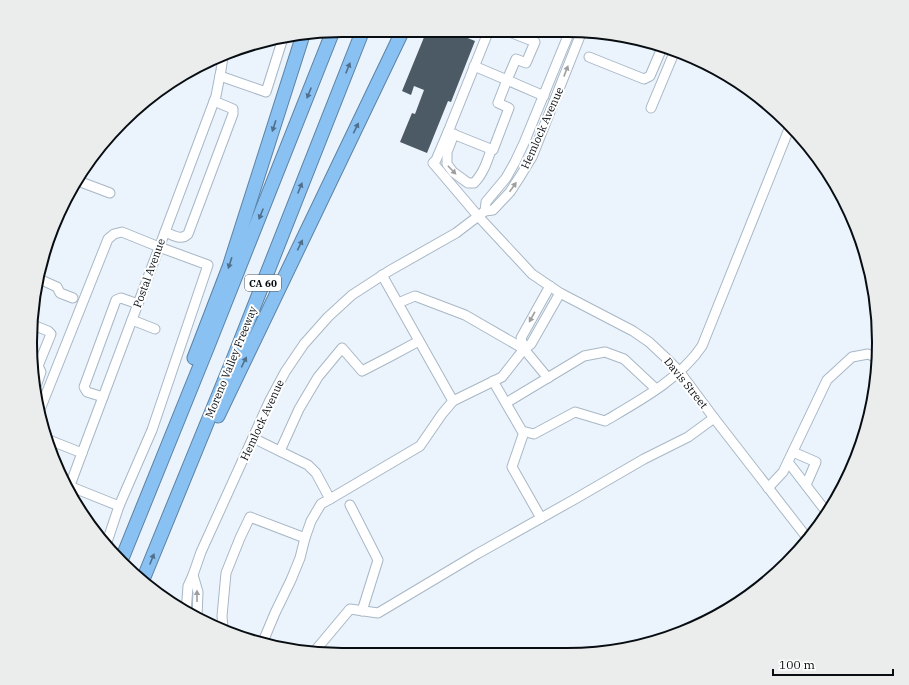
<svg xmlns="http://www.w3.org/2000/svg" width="909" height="685" viewBox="0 0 909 685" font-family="'IBM Plex Serif',serif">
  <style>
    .building { fill: #4c5a66 }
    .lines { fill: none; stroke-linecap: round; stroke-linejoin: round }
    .minor-casing { stroke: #a8b7c5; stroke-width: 11 }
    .highway-casing { stroke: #5c82a4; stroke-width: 15 }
    .minor { stroke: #fff; stroke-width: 9 }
    .highway { stroke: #89c1f2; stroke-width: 13 }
    .oneway { fill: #4f708d }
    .oneway2 { fill: #9c9ea0 }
    .labels { text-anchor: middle; stroke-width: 4; stroke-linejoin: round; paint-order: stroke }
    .shield { fill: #fff; stroke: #525659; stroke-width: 1 }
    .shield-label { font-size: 10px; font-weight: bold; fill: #080d12 }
    .street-label { font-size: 11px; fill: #080d12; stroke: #fff }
    .rim { fill: none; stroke: #080d12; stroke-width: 2 }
  </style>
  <rect width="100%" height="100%" fill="#ebf4fd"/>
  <path class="building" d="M427,30H448L475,41L451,102L448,101L427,153L400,142L412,113L415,114L424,90L414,86L411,95L402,91Z"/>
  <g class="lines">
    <defs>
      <g id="minor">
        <path d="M589,57L644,79L650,76L662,48"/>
        <path d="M474,66L507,80L516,59L526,63L535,42L512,33L513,30"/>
        <path d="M220,76L266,92L283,38"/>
        <path d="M544,96L507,80L498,103L509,108L493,150L448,132L436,160L433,163L478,216L532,274L560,293L633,331L649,342L665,357L679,371L714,418L808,539"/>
        <path d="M651,108L674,53"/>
        <path d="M448,132L489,30"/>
        <path d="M454,134L447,152V164L453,172L468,183H474C483,174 487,162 491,150"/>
        <path d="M78,181L110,193"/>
        <path d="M485,211L486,202L506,178L515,162L524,143L570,31"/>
        <path d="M165,232C173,235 181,241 188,234L233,114V109L214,101"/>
        <path d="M37,278L57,287L60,293L73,298"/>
        <path d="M398,303L415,296L465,315L524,349L548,378"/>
        <path d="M132,320L155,329"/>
        <path d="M33,325L48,331L51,334L38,366L41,372L36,386"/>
        <path d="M524,349L521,338L550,286"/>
        <path d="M493,381L522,431L534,434L575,412L605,421C639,401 680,379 702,346L789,129"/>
        <path d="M103,397L87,392L84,387L116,300L121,298L138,304"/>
        <path d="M453,401L502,377L524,349L531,344L560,293"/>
        <path d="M506,403L584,356L605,352L624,359L656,389"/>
        <path d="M41,407L108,239L114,234L122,232L159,247L208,265L152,430L119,506"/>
        <path d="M524,432L512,467L541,518"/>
        <path d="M49,440L82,453"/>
        <path d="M280,451L299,409L318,377L342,348L362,371L391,356L419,341"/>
        <path d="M793,452L816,462L806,485"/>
        <path d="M788,462L825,510"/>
        <path d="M69,486L119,506L106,545"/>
        <path d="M69,488L82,453L216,96L221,70L223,57"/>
        <path d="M768,488L783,472L827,380L852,357L868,354L877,358"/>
        <path d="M330,499L420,446L442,414L453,401L382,275"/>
        <path d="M350,505L378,560L362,611"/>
        <path d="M193,575L198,592L197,618"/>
        <path d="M186,613L188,586L193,575L201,552L270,400L285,372L304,344L328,317L352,295L389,271L456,233L485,211L493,210L510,192L521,175L532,157L582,31"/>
        <path d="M223,628L222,616L226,573L240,538L250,517L305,538L311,521L321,504L330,499L316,473L308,465L253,438"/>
        <path d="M262,644L275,613L291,580L300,558L305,538"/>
        <path d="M312,653L314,652L350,609L378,613L477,554L575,499L644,459L688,437L714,418"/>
      </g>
      <g id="highway">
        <path d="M194,358L229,267L303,35"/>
        <path d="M218,416L403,30"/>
        <path d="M121,561L208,346L333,31"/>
        <path d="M142,582L234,357L363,30"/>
      </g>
    </defs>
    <use href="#minor" class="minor-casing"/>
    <use href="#highway" class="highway-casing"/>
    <use href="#minor" class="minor"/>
    <use href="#highway" class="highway"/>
  </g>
  <defs><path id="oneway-solid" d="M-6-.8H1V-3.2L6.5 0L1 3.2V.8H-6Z"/></defs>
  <g class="oneway">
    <use href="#oneway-solid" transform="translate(348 68) rotate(-68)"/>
    <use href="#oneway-solid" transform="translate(309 93) rotate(112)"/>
    <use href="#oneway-solid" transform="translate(274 126) rotate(108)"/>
    <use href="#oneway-solid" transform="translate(356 128) rotate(-64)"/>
    <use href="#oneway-solid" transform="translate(300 188) rotate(-68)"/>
    <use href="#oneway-solid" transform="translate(261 214) rotate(112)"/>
    <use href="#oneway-solid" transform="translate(300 245) rotate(-64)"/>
    <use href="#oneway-solid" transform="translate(230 263) rotate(108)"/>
    <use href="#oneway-solid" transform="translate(244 362) rotate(-64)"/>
    <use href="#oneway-solid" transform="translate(152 559) rotate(-68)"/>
  </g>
  <g class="oneway2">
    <use href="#oneway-solid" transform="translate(566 71) rotate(-69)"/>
    <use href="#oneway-solid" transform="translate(452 170) rotate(46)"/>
    <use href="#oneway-solid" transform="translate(513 187) rotate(-55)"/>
    <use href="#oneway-solid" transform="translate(532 317) rotate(119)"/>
    <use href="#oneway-solid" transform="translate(197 596) rotate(-90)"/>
  </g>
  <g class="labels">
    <rect class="shield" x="245" y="275" width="36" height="16" rx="3"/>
    <g class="shield-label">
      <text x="263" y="287">CA 60</text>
    </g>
    <g class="street-label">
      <text transform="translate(542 128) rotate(-66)" y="4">Hemlock Avenue</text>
      <text transform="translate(149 273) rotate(-70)" y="4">Postal Avenue</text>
      <text transform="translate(231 362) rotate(-68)" y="4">Moreno Valley Freeway</text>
      <text transform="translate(686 383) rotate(51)" y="4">Davis Street</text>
      <text transform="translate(262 420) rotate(-65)" y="4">Hemlock Avenue</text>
    </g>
  </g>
  <path d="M0 0H909V685H0ZM342 37H567A305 305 0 0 1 872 342V343A305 305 0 0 1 567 648H342A305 305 0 0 1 37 343V342A305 305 0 0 1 342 37Z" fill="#ebecec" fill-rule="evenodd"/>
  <path class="rim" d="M342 37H567A305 305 0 0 1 872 342V343A305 305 0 0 1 567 648H342A305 305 0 0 1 37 343V342A305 305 0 0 1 342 37Z"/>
  <path d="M773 669v6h120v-6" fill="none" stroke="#080d12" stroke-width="2"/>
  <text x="779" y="669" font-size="12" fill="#080d12" stroke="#ffffff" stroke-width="3" paint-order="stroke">100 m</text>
</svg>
